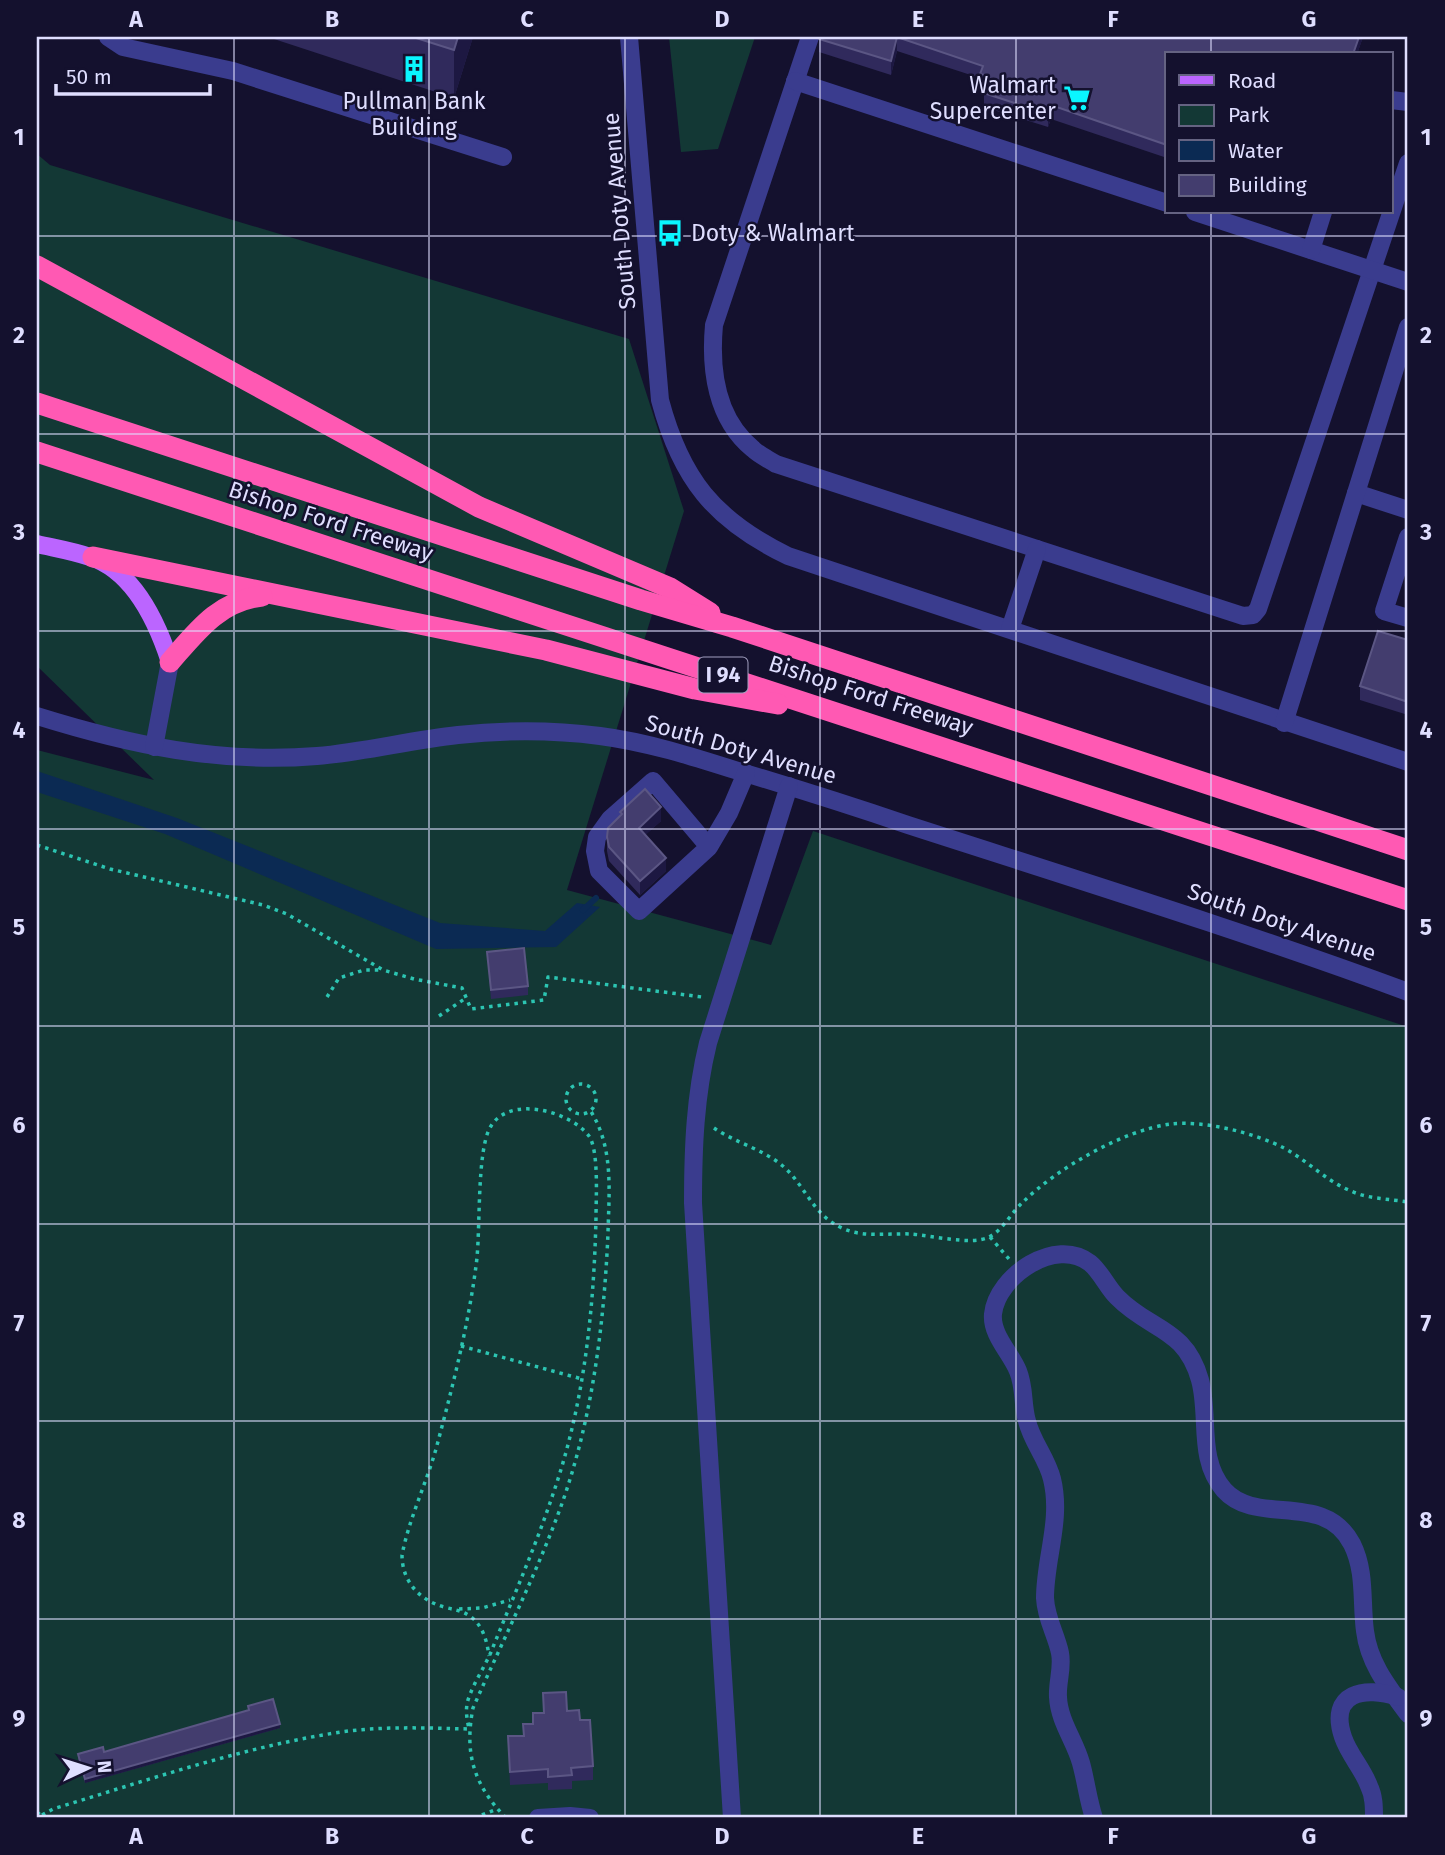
<svg xmlns="http://www.w3.org/2000/svg" width="1445" height="1855" viewBox="0 0 1445 1855" font-family="'Fira Sans',sans-serif">
  <style>
    .green { fill: #133835 }
    .water { fill: #0b2a53 }
    .lines { fill: none; stroke-linecap: round; stroke-linejoin: round }
    .stream { stroke: #0b2a53; stroke-width: 6 }
    .path { stroke: #2cc5b2; stroke-width: 3.5; stroke-dasharray: 3.5 5; stroke-linecap: butt }
    .minor { stroke: #3a3c8e; stroke-width: 18 }
    .major { stroke: #bb65ff; stroke-width: 18 }
    .highway { stroke: #ff59b3; stroke-width: 21 }
    .wall { fill: #302a5c }
    .shaded-wall { fill: #1d1842 }
    .building { fill: #433d6e; stroke: #5b5684; stroke-width: 2 }
    .grid { fill: none; stroke: #dfdeff; stroke-width: 2; stroke-opacity: 0.55 }
    .labels { text-anchor: middle; stroke-width: 5; stroke-linejoin: round; paint-order: stroke }
    .shield { fill: #14112e; stroke: #a2a0c0; stroke-width: 2 }
    .shield-label { font-size: 21px; font-weight: bold; fill: #dfdeff }
    .poi-label { font-size: 23px; fill: #dfdeff; stroke: #14112e; text-anchor: end }
    .street-label { font-size: 23px; fill: #dfdeff; stroke: #14112e }
    .neatline { fill: none; stroke: #dfdeff; stroke-width: 2.5 }
    .grid-label { font-size: 23px; text-anchor: middle; font-weight: bold; fill: #dfdeff }
  </style>
  <rect width="100%" height="100%" fill="#14112e"/>
  <g class="green">
    <path d="M669,37H755L718,149L681,152Z"/>
    <path d="M37,154L50,165L629,339L684,511L567,890L771,945L813,831L1408,1027V1818H37V750L154,780L37,666Z"/>
  </g>
  <path class="water" d="M37,771L177,818L440,923L545,931L577,903L600,907L556,947L436,949L165,834L37,792Z"/>
  <g class="lines">
    <path class="stream" d="M583,910L596,898"/>
    <g class="path">
      <path d="M37,845L110,869L263,905L287,914L383,970L414,979L462,988L471,1009L544,1000L548,977L702,997"/>
      <path d="M327,997L339,978L364,970H380"/>
      <path d="M439,1016L466,998"/>
      <circle cx="581" cy="1099" r="15"/>
      <path d="M714,1128C736,1143 765,1150 784,1167C806,1187 813,1215 842,1228C863,1238 887,1233 910,1234C930,1235 972,1246 989,1237C1003,1230 1011,1213 1022,1203C1056,1169 1123,1130 1171,1124C1203,1120 1255,1133 1284,1148C1308,1161 1326,1181 1351,1191C1368,1199 1390,1199 1408,1202"/>
      <path d="M990,1237L1009,1259"/>
      <path d="M461,1346L582,1379"/>
      <path d="M459,1609L482,1608L510,1600"/>
      <path d="M37,1812L44,1818"/>
      <path d="M42,1815L53,1809C148,1780 243,1747 341,1732C383,1726 427,1728 469,1729C467,1719 465,1710 468,1700C473,1684 484,1668 491,1652C512,1600 535,1548 553,1494C584,1405 594,1310 596,1217C596,1198 599,1151 589,1136C583,1128 574,1122 565,1118C543,1107 506,1102 491,1126C476,1149 481,1233 476,1266C468,1327 452,1389 436,1449C426,1484 409,1519 402,1555C402,1581 419,1600 444,1607C454,1610 462,1610 471,1617C483,1626 487,1641 489,1656"/>
      <path d="M474,1818L497,1809"/>
      <path d="M506,1818C474,1785 464,1754 473,1708C502,1642 535,1577 560,1509C592,1421 604,1326 608,1233C609,1191 614,1147 590,1110"/>
    </g>
    <g class="minor">
      <path d="M108,37L123,47L233,71L503,157"/>
      <path d="M629,37L660,400C681,479 714,520 788,556L1408,762"/>
      <path d="M810,37L714,325C710,369 716,419 753,449C759,455 768,459 776,464L1243,616L1253,615L1258,609L1408,163"/>
      <path d="M795,81L1167,203"/>
      <path d="M1391,100L1408,102"/>
      <path d="M1195,212L1408,282"/>
      <path d="M1311,250L1323,212"/>
      <path d="M1356,493L1408,510"/>
      <path d="M1408,537L1384,611L1408,618"/>
      <path d="M1010,629L1037,549"/>
      <path d="M37,716C130,745 219,764 317,756C364,752 411,740 458,735C505,730 553,730 600,736C647,742 694,757 738,771C795,788 852,806 908,825C1075,879 1243,931 1408,992"/>
      <path d="M1284,723L1408,327"/>
      <path d="M154,747L170,662"/>
      <path d="M709,847L653,781L610,819L597,837L595,851L599,871L639,911L709,847L729,813L746,773"/>
      <path d="M538,1818L570,1816L590,1818"/>
      <path d="M732,1818L693,1203C693,1148 695,1096 708,1043L789,786"/>
      <path d="M1094,1818C1088,1800 1086,1781 1081,1763C1075,1741 1059,1721 1058,1697C1057,1682 1063,1668 1060,1653C1056,1634 1046,1619 1045,1598C1045,1558 1062,1520 1052,1479C1047,1458 1032,1442 1027,1421C1022,1404 1025,1388 1018,1371C1011,1353 991,1335 993,1314C997,1276 1056,1236 1090,1263C1101,1272 1107,1287 1117,1297C1150,1331 1185,1327 1200,1380C1210,1416 1197,1459 1224,1490C1257,1527 1324,1490 1352,1544C1366,1572 1361,1602 1365,1631C1369,1664 1389,1688 1408,1714"/>
      <path d="M1374,1818C1374,1807 1374,1796 1369,1786C1363,1769 1349,1755 1343,1737C1328,1692 1365,1686 1398,1697"/>
    </g>
    <path class="major" d="M37,544C54,548 73,551 90,557C134,571 157,622 170,662"/>
    <g class="highway">
      <path d="M37,266L479,507L670,588L710,613"/>
      <path d="M37,403L641,600L732,627L1408,850"/>
      <path d="M37,452L1408,900"/>
      <path d="M93,557L546,650L695,689L778,704"/>
      <path d="M170,662C197,631 219,601 262,596"/>
    </g>
  </g>
  <g class="wall">
    <path d="M274,37H473L454,98L274,39Z"/>
    <path d="M819,37H1363L1357,54H1167V158L1051,119L1048,127L984,107V93L985,89L980,87V78L897,51L891,75L819,52Z"/>
    <path d="M1408,640V715L1360,700V686Z"/>
    <path d="M620,812L661,821L645,835L666,871L640,895L609,861L607,851V837L620,816Z"/>
    <path d="M487,952L528,986V995L491,999Z"/>
    <path d="M543,1693L580,1720L593,1766V1780L572,1781V1789L548,1790V1783L510,1785L508,1736H523V1724H533V1713H543Z"/>
    <path d="M248,1706L280,1728L85,1783L78,1759V1754L104,1752L248,1710Z"/>
  </g>
  <g class="shaded-wall">
    <path d="M458,37H473L454,98V50Z"/>
    <path d="M897,37V51L891,75V61Z"/>
    <path d="M1359,37H1363L1357,54H1353Z"/>
    <path d="M1051,105V119L1048,127V114Z"/>
    <path d="M661,807V821L639,841V828Z"/>
    <path d="M666,858V871L640,895V881Z"/>
    <path d="M280,1724V1728L85,1783V1779Z"/>
  </g>
  <g class="building">
    <path d="M413,37H458L454,50Z"/>
    <path d="M819,37H1359L1353,54H1167V145L1051,105L1048,114L984,93L989,76L980,74L983,66L897,37L891,61L819,39Z"/>
    <path d="M1378,631L1408,640V702L1360,686Z"/>
    <path d="M645,789L661,807L639,828L666,858L640,881L609,847L607,837L608,828L622,814L620,812Z"/>
    <path d="M524,948L528,986L491,990L487,952Z"/>
    <path d="M566,1692L567,1711L579,1710L580,1720H590L593,1766L571,1768L572,1775L548,1777V1769L510,1772L508,1736H524L523,1724H533V1713H544L543,1693Z"/>
    <path d="M273,1699L280,1724L85,1779L78,1754L103,1747L104,1752L249,1710L248,1706Z"/>
  </g>
  <path class="grid" d="M234,37V1818M429,37V1818M625,37V1818M820,37V1818M1016,37V1818M1211,37V54M1211,212V1818M37,236H1408M37,434H1408M37,631H1408M37,829H1408M37,1026H1408M37,1224H1408M37,1421H1408M37,1619H1408"/>
  <defs>
    <symbol id="building-bare" viewBox="-9 -9 18 18"><path d="M-4-6H4V6H1V3H-1V6H-4ZM-2.5-4.3h1.7v1.8h-1.7ZM.8-4.3h1.7v1.8H.8ZM-2.5-1h1.7V.8h-1.7ZM.8-1h1.7V.8H.8Z" fill="#0af6ff" stroke="#14112e" stroke-width="2.5" paint-order="stroke"/></symbol>
    <symbol id="supermarket-bare" viewBox="-9 -9 18 18"><path d="M-6-5.5h2.5l.6 2H6L4.5 2H-2.5L-4.4-4H-6ZM-1.5 3.2a1.3 1.3 0 1 0 .1 0ZM3 3.2a1.3 1.3 0 1 0 .1 0Z" fill="#0af6ff" stroke="#14112e" stroke-width="2.5" paint-order="stroke"/></symbol>
    <symbol id="bus-bare" viewBox="-9 -9 18 18"><path d="M-5-6H5V4H4V6H2V4H-2V6H-4V4H-5ZM-3.5-4V0h7V-4ZM-3.5 1.2v1.5H-2V1.2ZM2 1.2v1.5H3.5V1.2Z" fill="#0af6ff" stroke="#14112e" stroke-width="2.5" paint-order="stroke"/></symbol>
  </defs>
  <g fill-rule="evenodd">
    <use href="#building-bare" x="395" y="50" width="38" height="38"/>
    <use href="#supermarket-bare" x="1058" y="79" width="38" height="38"/>
    <use href="#bus-bare" x="651" y="214" width="38" height="38"/>
  </g>
  <g class="labels">
    <rect class="shield" x="698.5" y="657.5" width="49" height="35" rx="5"/>
    <g class="shield-label">
      <text x="723" y="682">I 94</text>
    </g>
    <g class="poi-label">
      <text x="1056" y="93">Walmart<tspan x="1056" dy="26">Supercenter</tspan></text>
      <text x="414" y="109" text-anchor="middle">Pullman Bank<tspan x="414" dy="26">Building</tspan></text>
      <text x="691" y="241" text-anchor="start">Doty &amp; Walmart</text>
    </g>
    <g class="street-label">
      <text transform="translate(619 211) rotate(-95)" y="8">South Doty Avenue</text>
      <text transform="translate(331 521) rotate(18)" y="8">Bishop Ford Freeway</text>
      <text transform="translate(871 695) rotate(18)" y="8">Bishop Ford Freeway</text>
      <text transform="translate(741 749) rotate(16)" y="8">South Doty Avenue</text>
      <text transform="translate(1282 922) rotate(19)" y="8">South Doty Avenue</text>
    </g>
  </g>
  <rect width="1445" height="1855" fill="none" stroke="#14112e" stroke-width="77"/>
  <rect x="1165" y="52" width="228" height="161" fill="#14112e" stroke="#656382" stroke-width="2"/>
  <rect x="1179" y="75" width="35" height="10" fill="#bb65ff" stroke="#656382" stroke-width="2"/>
  <text x="1228" y="88" font-size="21" fill="#dfdeff">Road</text>
  <rect x="1179" y="105" width="35" height="21" fill="#133835" stroke="#656382" stroke-width="2"/>
  <text x="1228" y="122" font-size="21" fill="#dfdeff">Park</text>
  <rect x="1179" y="140" width="35" height="21" fill="#0b2a53" stroke="#656382" stroke-width="2"/>
  <text x="1228" y="158" font-size="21" fill="#dfdeff">Water</text>
  <rect x="1179" y="175" width="35" height="21" fill="#433d6e" stroke="#656382" stroke-width="2"/>
  <text x="1228" y="192" font-size="21" fill="#dfdeff">Building</text>
  <g transform="translate(88 1768) rotate(86)" stroke="#14112e" stroke-width="5" paint-order="stroke">
  <path d="M0-5L12 26L0 18L-12 26Z" fill="#dfdeff"/>
  <text y="-10" font-size="19" font-weight="bold" text-anchor="middle" fill="#dfdeff">N</text>
  </g>
  <path d="M56 84v10h154v-10" fill="none" stroke="#dfdeff" stroke-width="3.5"/>
  <text x="66" y="84" font-size="21" fill="#dfdeff" stroke="#14112e" stroke-width="5" paint-order="stroke">50 m</text>
  <rect x="38" y="38" width="1368" height="1778" class="neatline"/>
  <g class="grid-label">
    <text x="136" y="27">A</text>
    <text x="332" y="27">B</text>
    <text x="527" y="27">C</text>
    <text x="722" y="27">D</text>
    <text x="918" y="27">E</text>
    <text x="1113" y="27">F</text>
    <text x="1309" y="27">G</text>
    <text x="19" y="145">1</text>
    <text x="1426" y="145">1</text>
    <text x="19" y="343">2</text>
    <text x="1426" y="343">2</text>
    <text x="19" y="540">3</text>
    <text x="1426" y="540">3</text>
    <text x="19" y="738">4</text>
    <text x="1426" y="738">4</text>
    <text x="19" y="935">5</text>
    <text x="1426" y="935">5</text>
    <text x="19" y="1133">6</text>
    <text x="1426" y="1133">6</text>
    <text x="19" y="1331">7</text>
    <text x="1426" y="1331">7</text>
    <text x="19" y="1528">8</text>
    <text x="1426" y="1528">8</text>
    <text x="19" y="1726">9</text>
    <text x="1426" y="1726">9</text>
    <text x="136" y="1844">A</text>
    <text x="332" y="1844">B</text>
    <text x="527" y="1844">C</text>
    <text x="722" y="1844">D</text>
    <text x="918" y="1844">E</text>
    <text x="1113" y="1844">F</text>
    <text x="1309" y="1844">G</text>
  </g>
</svg>
